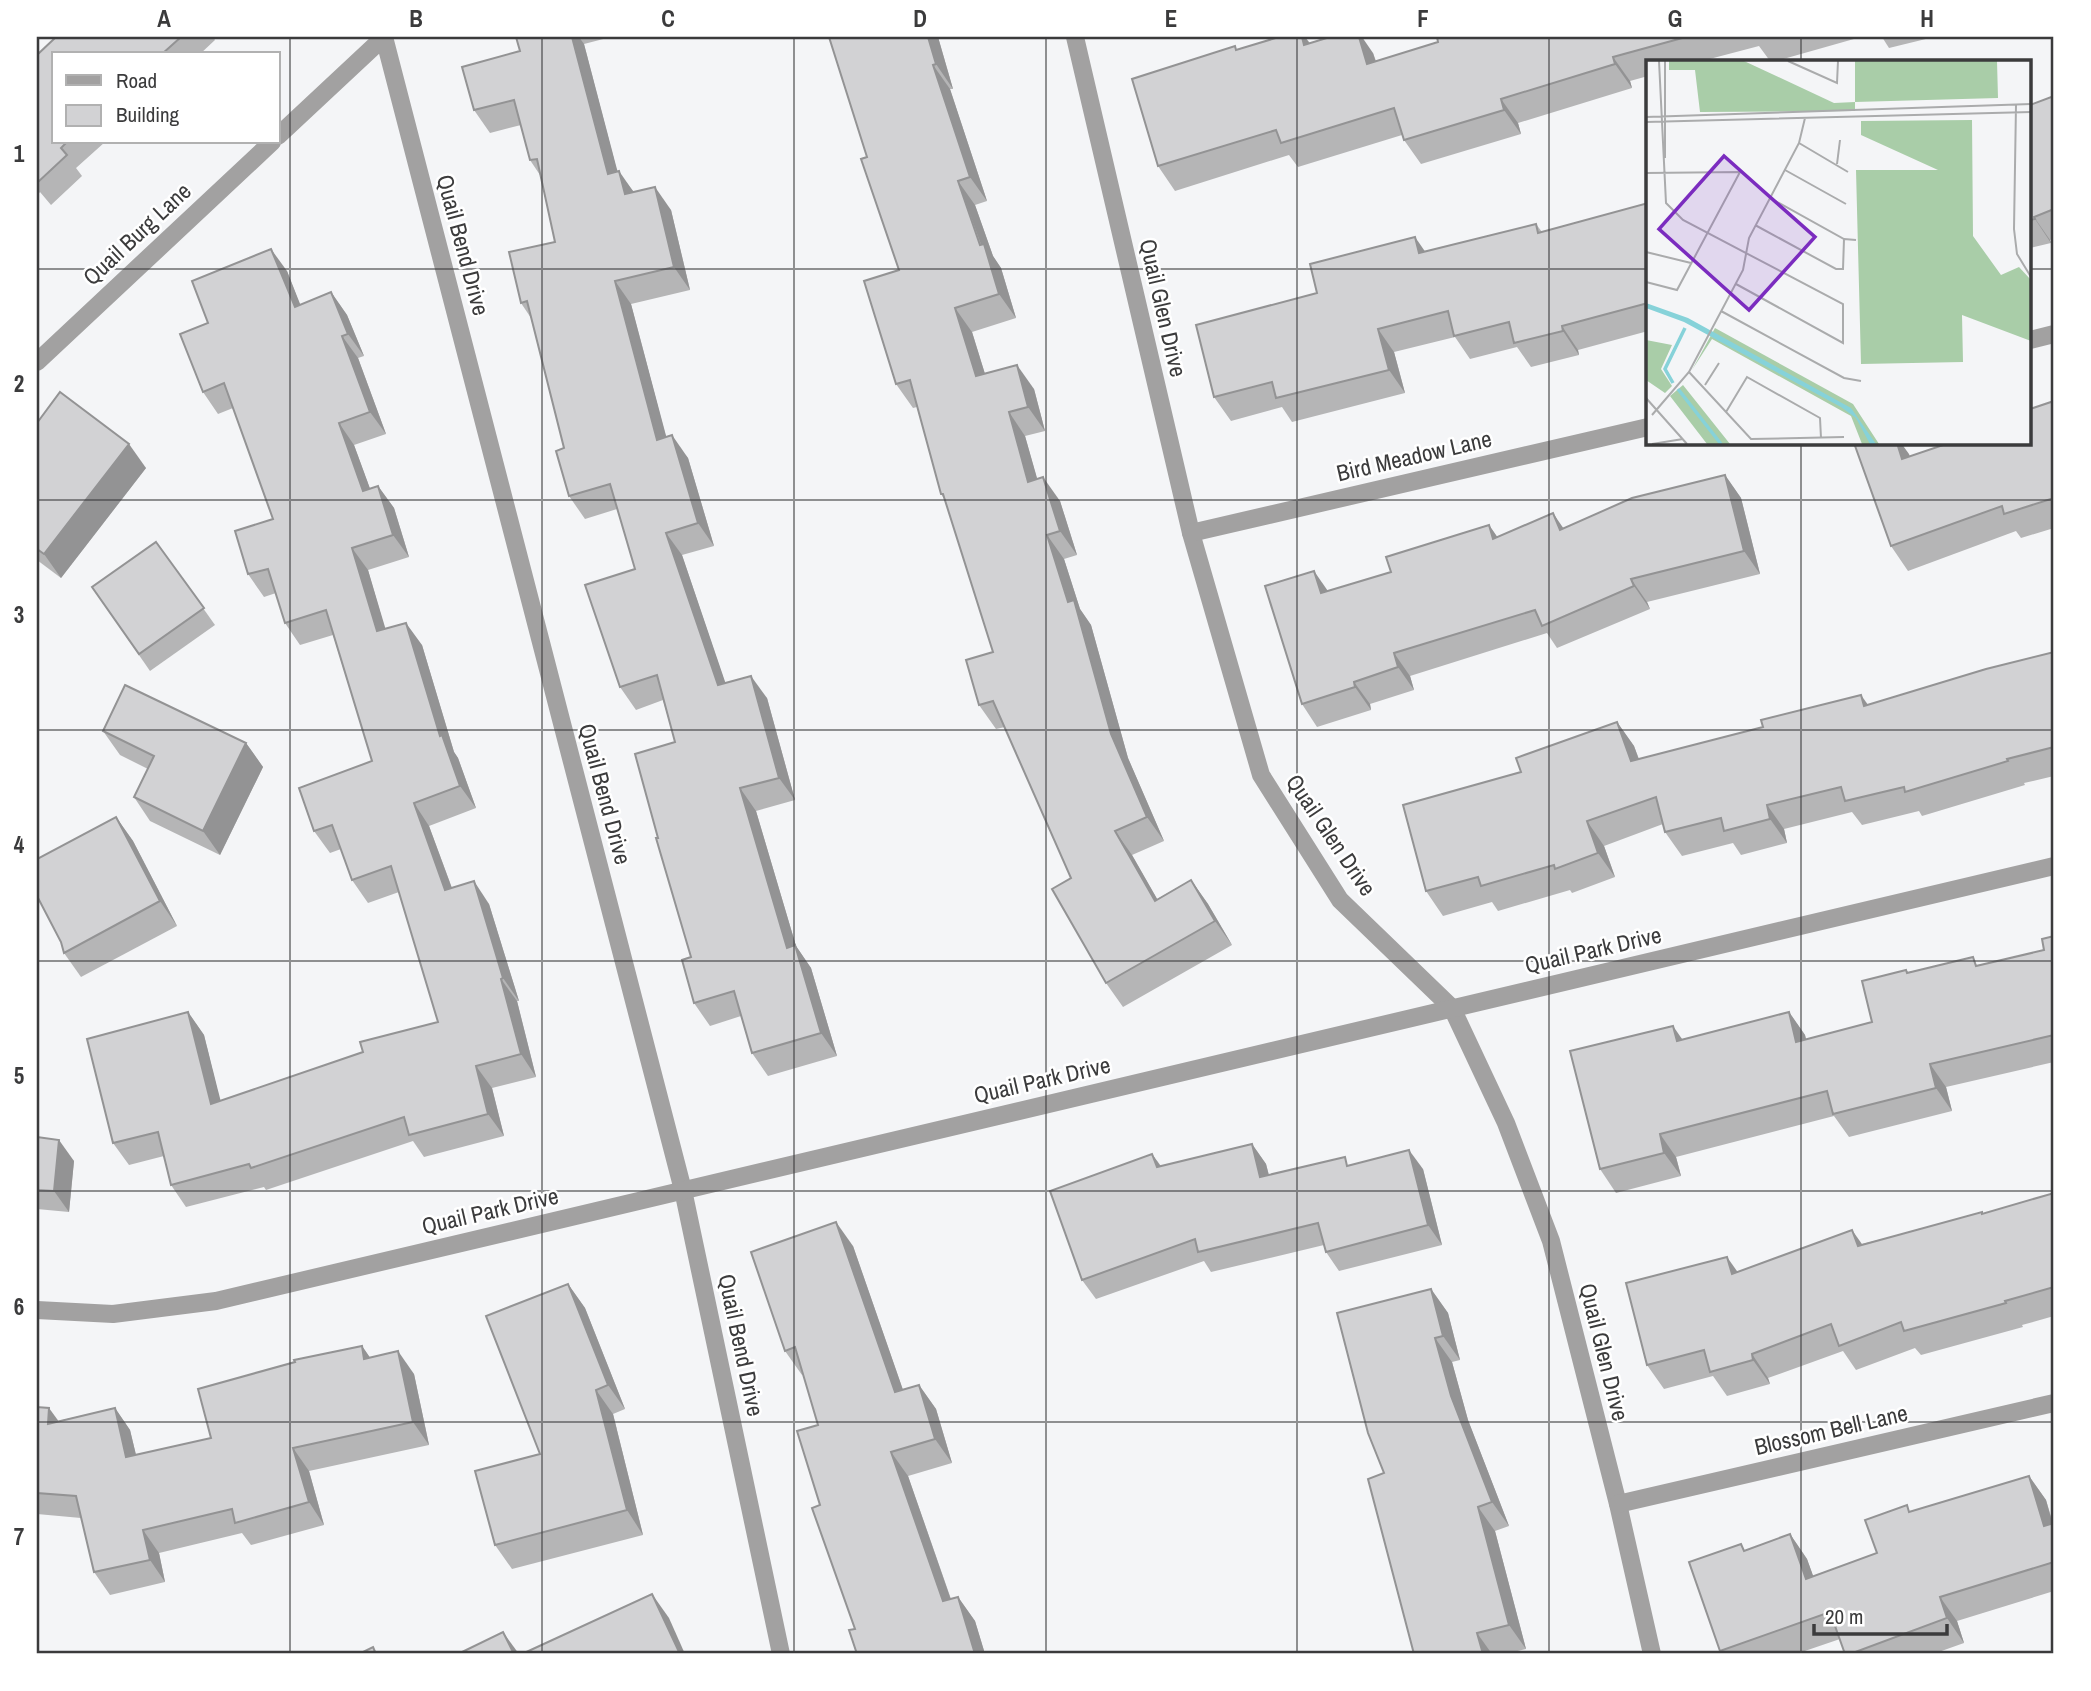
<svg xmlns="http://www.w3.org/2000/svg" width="2091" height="1691" viewBox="0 0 2091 1691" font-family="'Archivo Narrow',sans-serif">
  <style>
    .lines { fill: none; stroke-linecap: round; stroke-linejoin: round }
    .minor { stroke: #a2a1a1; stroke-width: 18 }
    .wall { fill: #b5b5b6 }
    .shaded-wall { fill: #939394 }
    .building { fill: #d2d2d4; stroke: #939394; stroke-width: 2 }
    .grid { fill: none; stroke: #3b3b3c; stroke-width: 2; stroke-opacity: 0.55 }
    .labels { text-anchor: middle; stroke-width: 5; stroke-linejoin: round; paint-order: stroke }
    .street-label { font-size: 23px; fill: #3b3b3c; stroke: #fff }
    .inset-river { fill: none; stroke: #86d2d9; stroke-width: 3.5 }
    .inset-road { fill: none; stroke: #aaabac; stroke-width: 2 }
    .view { fill: #7b2cbf; fill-opacity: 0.15; stroke: #7b2cbf; stroke-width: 3.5 }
    .inset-edge { fill: none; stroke: #3b3b3c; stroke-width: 3.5 }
    .neatline { fill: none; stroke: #3b3b3c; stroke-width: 2.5 }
    .grid-label { font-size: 23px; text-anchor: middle; font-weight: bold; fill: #3b3b3c }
  </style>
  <rect width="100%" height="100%" fill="#f4f5f7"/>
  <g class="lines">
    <g class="minor">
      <path d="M1075,37L1191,533L1261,775L1340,900L1452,1008L1506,1123L1551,1241L1618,1504L1652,1654"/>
      <path d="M278,136L384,37L683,1190L781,1654"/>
      <path d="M2030,340L2054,334"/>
      <path d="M37,362L272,142"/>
      <path d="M1191,533L1648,427"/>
      <path d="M37,1310L113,1314L216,1301L2054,866"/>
      <path d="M1618,1504L2054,1403"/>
    </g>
  </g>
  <g class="wall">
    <path d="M56,37H213L215,40L200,54H54V142H105L76,168L82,176L51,205L40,192L37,196V55Z"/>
    <path d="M516,37H611L584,44L617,171L634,192L671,210L690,290L631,304L666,437L688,458L714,546L682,555L725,683L767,698L795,800L756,811L796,946L811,968L837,1056L768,1076L752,1053L741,1016L710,1026L694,1003L691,957L658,838L675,742L663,700L636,710L620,687L635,569L617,509L585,519L569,496L564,448L531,318L521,303L555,242L540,175L530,160L521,125L490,133L474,110L520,51Z"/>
    <path d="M829,37H938L953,89H950L987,201L975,205L993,256L1001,268L1016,318L972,332L985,374L1034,389L1045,431L1025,436L1037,479L1060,501L1077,555L1064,559L1080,609L1091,625L1128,758L1164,841L1132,855L1157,899L1191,880L1208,904L1232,945L1123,1007L1106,983L1071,878L1005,727L996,729L979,705L993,652L945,500L941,494L917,407L913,408L896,384L899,270L867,157Z"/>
    <path d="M1279,37H1305L1310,43L1373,53L1376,61L1438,42L1437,37H1861L1776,61H1770L1759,46L1702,61H1648V76L1630,81L1632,88L1518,123L1521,134L1421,164L1404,140L1402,135L1298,167L1289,155L1175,191L1158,166L1237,50Z"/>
    <path d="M1882,37H1934L1889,48Z"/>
    <path d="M2054,96V239L2050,240L2051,243L2030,248V105Z"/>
    <path d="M1648,203V331L1578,350L1579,355L1531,367L1517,347L1470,359L1455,337L1394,352L1405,393L1292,422L1282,407L1231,421L1214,397L1317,293L1425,252L1536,224L1542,232Z"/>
    <path d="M287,271L300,305L331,292L347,315L364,356L358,358L386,434L354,445L370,489L378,486L394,508L409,557L368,570L385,629L422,645L454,752L458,758L476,808L429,826L452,888L489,904L519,1001H517L536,1077L492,1088L504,1136L424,1157L413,1141L266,1190L264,1187L186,1207L171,1185L164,1156L129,1165L113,1143L188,1012L204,1035L220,1101L363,1052L438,1022L399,892L368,903L352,880L341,849L330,853L314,831L372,761L333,635L300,645L285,623L276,593L264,597L248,574L273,519L233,408L218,414L203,392Z"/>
    <path d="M2054,401V528L2021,538L2016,531L1908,571L1891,546L1856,443H1901L1910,457L2030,443Z"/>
    <path d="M37,423L146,468L61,578L37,560Z"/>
    <path d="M1725,475L1741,498L1760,574L1647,602L1650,609L1557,648L1547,633L1410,676L1414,690L1370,704L1371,710L1317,727L1302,704L1328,591L1391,572L1489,525L1497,537L1563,528Z"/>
    <path d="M156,542L215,625L150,671L92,587Z"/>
    <path d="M2054,652V776L2024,783L2025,785L1922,816L1919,811L1862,825L1852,812L1784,829L1787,843L1741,855L1733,843L1682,856L1665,832L1663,824L1604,846L1615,877L1572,893L1570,890L1498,911L1492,902L1443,916L1426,891L1521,772L1617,722L1634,746L1639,759L1868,705Z"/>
    <path d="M103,731L246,743L263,767L220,855L150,821L134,797L148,769L120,755Z"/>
    <path d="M116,817L133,841L177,926L81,977L64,953Z"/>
    <path d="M2054,936V1062L1946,1087L1952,1111L1849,1137L1834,1116L1676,1157L1681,1176L1616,1193L1600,1169L1683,1040L1789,1012L1805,1035L1806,1039L1872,1022L1906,970L1908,972L1979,965L2044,950Z"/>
    <path d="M37,1137L74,1161L69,1212L37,1209Z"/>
    <path d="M1252,1144L1266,1164L1269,1175L1350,1165L1423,1169L1442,1245L1339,1271L1326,1252L1324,1245L1211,1272L1204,1261L1096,1299L1082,1280L1152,1154L1161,1166Z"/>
    <path d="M2054,1193V1316L2022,1325L2023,1327L1921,1355L1915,1348L1856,1370L1843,1351L1768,1378L1770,1384L1727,1396L1713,1376L1664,1389L1647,1365L1738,1272L1862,1244L1983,1214Z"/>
    <path d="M853,1246L903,1390L919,1385L936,1409L952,1463L908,1476L951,1599L958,1597L975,1621L985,1654H857L855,1629L820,1505L818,1425L803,1374L802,1375L785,1351Z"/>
    <path d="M568,1284L585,1308L625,1409L613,1414L643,1535L512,1569L495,1545L540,1454Z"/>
    <path d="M1431,1289L1448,1313L1460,1360L1452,1362L1468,1420L1509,1526L1495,1531L1526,1649L1505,1654H1414L1384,1473Z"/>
    <path d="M362,1346L370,1358L414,1374L429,1445L309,1471L324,1525L251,1545L242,1533L159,1553L165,1582L110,1595L94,1572L81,1518L37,1514V1407L58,1421L115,1408L130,1430L136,1455L211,1438Z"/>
    <path d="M2029,1476L2046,1500L2053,1523H2054V1591L1957,1621L1964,1643L1933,1654H1845L1840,1639L1796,1654H1722L1720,1651L1790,1534L1807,1559L1813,1576L1877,1553L1911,1512Z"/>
  </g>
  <g class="shaded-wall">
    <path d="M572,37H579L584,44L624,196L608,174Z"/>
    <path d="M928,37H938L953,89L936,64Z"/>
    <path d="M1302,37H1305L1317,54L1304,45Z"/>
    <path d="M1359,37H1362L1373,53L1384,88L1367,64Z"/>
    <path d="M1613,57L1630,81L1632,88L1615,64Z"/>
    <path d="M933,65L950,89L987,201L970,177Z"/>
    <path d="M1501,99L1518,123L1521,134L1504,110Z"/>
    <path d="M619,171L635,194H625Z"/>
    <path d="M958,181L975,205L993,256L1001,268L1016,318L999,294Z"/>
    <path d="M655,187L671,210L690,290L674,267Z"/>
    <path d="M2034,217L2050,240L2051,243L2035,219Z"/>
    <path d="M1415,237L1431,260L1419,253Z"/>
    <path d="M271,249L287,271L310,329L295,307Z"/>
    <path d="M615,281L631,304L673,462L657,440Z"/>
    <path d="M331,292L347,315L364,356L348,334Z"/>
    <path d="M955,308L972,332L993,400L976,376Z"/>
    <path d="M1562,326L1578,350L1579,355L1563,331Z"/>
    <path d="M1378,329L1394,352L1405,393L1389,370Z"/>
    <path d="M342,336L358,358L386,434L370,412Z"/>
    <path d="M1017,365L1034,389L1045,431L1028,407Z"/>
    <path d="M1009,412L1025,436L1045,506L1028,482Z"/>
    <path d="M339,423L354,445L379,513L363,491Z"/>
    <path d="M672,435L688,458L714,546L698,523Z"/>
    <path d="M1897,443H1901L1909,454L1919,483L1902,459Z"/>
    <path d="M129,444L146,468L61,578L44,554Z"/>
    <path d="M1725,475L1741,498L1760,574L1744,551Z"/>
    <path d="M1043,477L1060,501L1077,555L1060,531Z"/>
    <path d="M378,486L394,508L409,557L393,535Z"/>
    <path d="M1553,513L1568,535L1560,530Z"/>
    <path d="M1489,525L1505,548L1493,539Z"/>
    <path d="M666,533L682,555L734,708L718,685Z"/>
    <path d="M1047,535L1064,559L1080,609L1091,625L1128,758L1164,841L1147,817L1111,734Z"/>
    <path d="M352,548L368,570L393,654L377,631Z"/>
    <path d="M1314,571L1330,594L1321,593Z"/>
    <path d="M1631,579L1647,602L1650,609L1634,586Z"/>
    <path d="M406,623L422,645L454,752L458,758L476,808L460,786L440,736Z"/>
    <path d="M1394,653L1410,676L1414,690L1398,667Z"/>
    <path d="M751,676L767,698L795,800L779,778Z"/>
    <path d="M1354,682L1370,704L1371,710L1355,687Z"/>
    <path d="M1861,695L1878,719L1864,706Z"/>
    <path d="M1617,722L1634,746L1648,785L1631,761Z"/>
    <path d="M246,743L263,767L220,855L203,831Z"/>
    <path d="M740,788L756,811L796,946L811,968L837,1056L821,1033L787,948Z"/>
    <path d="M414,803L429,826L461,913L445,890Z"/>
    <path d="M1767,805L1784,829L1787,843L1770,819Z"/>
    <path d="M116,817L133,841L177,926L160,901Z"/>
    <path d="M1587,821L1604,846L1615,877L1598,853Z"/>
    <path d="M1115,831L1132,855L1172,925L1155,901Z"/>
    <path d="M1191,880L1208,904L1232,945L1215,921Z"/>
    <path d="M474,881L489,904L519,1001L503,978Z"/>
    <path d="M501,979L517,1001L536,1077L521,1054Z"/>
    <path d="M188,1012L204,1035L227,1126L211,1104Z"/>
    <path d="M1789,1012L1805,1035L1812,1065L1796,1042Z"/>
    <path d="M1673,1026L1689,1049L1677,1041Z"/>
    <path d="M1930,1064L1946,1087L1952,1111L1936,1088Z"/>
    <path d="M476,1066L492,1088L504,1136L488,1114Z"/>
    <path d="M1660,1134L1676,1157L1681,1176L1664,1153Z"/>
    <path d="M59,1140L74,1161L69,1212L54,1191Z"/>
    <path d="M1252,1144L1266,1164L1274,1196L1260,1177Z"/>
    <path d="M1409,1150L1423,1169L1442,1245L1428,1225Z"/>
    <path d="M1152,1154L1166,1174L1157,1167Z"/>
    <path d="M836,1222L853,1246L912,1416L895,1392Z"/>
    <path d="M1852,1230L1869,1254L1858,1246Z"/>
    <path d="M1727,1257L1744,1281L1732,1274Z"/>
    <path d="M568,1284L585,1308L625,1409L608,1385Z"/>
    <path d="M1431,1289L1448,1313L1460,1360L1443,1336Z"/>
    <path d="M1435,1338L1452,1362L1468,1420L1509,1526L1492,1502L1451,1396Z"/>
    <path d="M362,1346L378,1369L364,1359Z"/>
    <path d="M398,1351L414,1374L429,1445L413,1422Z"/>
    <path d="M1752,1354L1768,1378L1770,1384L1753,1360Z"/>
    <path d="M919,1385L936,1409L952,1463L935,1439Z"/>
    <path d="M596,1390L613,1414L643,1535L627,1510Z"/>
    <path d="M49,1408L65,1430L48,1424Z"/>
    <path d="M115,1408L130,1430L142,1480L126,1457Z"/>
    <path d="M293,1448L309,1471L324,1525L309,1502Z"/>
    <path d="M891,1452L908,1476L960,1626L943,1601Z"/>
    <path d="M2029,1476L2046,1500L2054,1529L2044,1526Z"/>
    <path d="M1478,1507L1495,1531L1526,1649L1509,1625Z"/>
    <path d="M143,1530L159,1553L165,1582L150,1560Z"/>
    <path d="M1790,1534L1807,1559L1823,1603L1806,1579Z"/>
    <path d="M652,1594L669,1618L685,1654H680Z"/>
    <path d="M958,1597L975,1621L985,1654H975Z"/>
    <path d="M1940,1597L1957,1621L1964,1643L1947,1618Z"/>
    <path d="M503,1632L519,1654H514Z"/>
    <path d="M1477,1633L1492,1654H1483Z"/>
  </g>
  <g class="building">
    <path d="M56,37H181L162,54H54V142H67L61,148L67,155L37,183V55Z"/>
    <path d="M516,37H572L608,174L619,171L625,194L655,187L674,267L615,281L657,440L672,435L698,523L666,533L718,685L751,676L779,778L740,788L787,948L795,945L821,1033L752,1053L734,991L694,1003L682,960L691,957L656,838H658L635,754L675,742L657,675L620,687L585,585L635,569L610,484L569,496L556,451L564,448L527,301L521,303L509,252L555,242L537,159L530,160L514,100L474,110L462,67L520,51Z"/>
    <path d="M829,37H928L936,64L933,65L970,177L958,181L980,245L984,244L999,294L955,308L976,376L1017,365L1028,407L1009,412L1028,482L1043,477L1060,531L1047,535L1068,602L1074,600L1111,734L1147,817L1115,831L1155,901L1191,880L1215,921L1106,983L1052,889L1071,878L993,701L979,705L966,660L993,652L943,494H941L910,380L896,384L864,281L899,270L861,159L867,157Z"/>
    <path d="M1279,37H1302L1304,45L1330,37H1359L1367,64L1438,42L1437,37H1686L1613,57L1615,64L1501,99L1504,110L1404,140L1394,108L1281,143L1276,130L1158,166L1132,79L1235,46L1236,50Z"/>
    <path d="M2054,96V209L2034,217L2035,219L2030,220V105Z"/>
    <path d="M1648,203V303L1562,326L1563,331L1514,343L1509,322L1454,336L1448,311L1378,329L1389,370L1276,398L1272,382L1214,397L1196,325L1317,293L1310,264L1415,237L1419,253L1536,224L1538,233Z"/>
    <path d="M271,249L295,307L331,292L348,334L342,336L370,412L339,423L363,491L378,486L393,535L352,548L377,631L406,623L440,736L442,735L460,786L414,803L445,890L474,881L503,978L501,979L521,1054L476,1066L488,1114L409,1135L404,1117L251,1168L249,1164L171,1185L158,1132L113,1143L87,1039L188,1012L211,1104L363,1052L360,1042L438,1022L391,866L352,880L332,825L314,831L299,788L372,761L326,610L285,623L268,569L248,574L235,531L273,519L224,383L203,392L180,334L208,323L192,281Z"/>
    <path d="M60,392L129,444L44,554L37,549V423Z"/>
    <path d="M2054,401V498L2004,514L2002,506L1891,546L1854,443H1897L1902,459L1949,443H2030V409Z"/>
    <path d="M1725,475L1744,551L1631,579L1634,586L1542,626L1535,610L1394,653L1398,667L1354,682L1355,687L1302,704L1265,586L1314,571L1321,593L1391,572L1386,557L1489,525L1493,539L1553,513L1560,530L1632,498Z"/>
    <path d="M156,542L204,608L139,654L92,587Z"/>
    <path d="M2054,652V747L2007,759L2008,761L1905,792L1904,787L1845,801L1841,787L1767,805L1770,819L1724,831L1721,818L1665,832L1656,797L1587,821L1598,853L1555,869L1554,865L1481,886L1478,877L1426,891L1403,805L1521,772L1516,758L1617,722L1631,761L1763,727L1761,720L1861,695L1864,706L1986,669Z"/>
    <path d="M125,685L246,743L203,831L134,797L154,756L103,731Z"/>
    <path d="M116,817L160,901L64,953L61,942L37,896V859Z"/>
    <path d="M2054,936V1035L1930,1064L1936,1088L1833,1114L1827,1091L1660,1134L1664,1153L1600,1169L1570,1051L1673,1026L1677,1041L1789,1012L1796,1042L1872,1022L1862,981L1906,970L1907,973L1973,957L1976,966L2044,950L2042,939Z"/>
    <path d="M37,1137L59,1140L54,1191L37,1190Z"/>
    <path d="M1252,1144L1260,1177L1345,1157L1347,1166L1409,1150L1428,1225L1326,1252L1318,1223L1198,1252L1195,1239L1082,1280L1050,1191L1152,1154L1157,1167Z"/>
    <path d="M2054,1193V1287L2005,1301L2006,1303L1904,1331L1901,1322L1839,1346L1831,1324L1752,1354L1753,1360L1710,1372L1704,1350L1647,1365L1626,1283L1727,1257L1732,1274L1852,1230L1858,1246L1982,1212V1214Z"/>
    <path d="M836,1222L895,1392L919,1385L935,1439L891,1452L943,1601L958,1597L975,1654H857L849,1630L855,1629L812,1508L820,1505L797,1431L818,1425L795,1347L785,1351L751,1252Z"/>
    <path d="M568,1284L608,1385L596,1390L627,1510L495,1545L475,1471L540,1454L486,1316Z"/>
    <path d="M1431,1289L1443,1336L1435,1338L1451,1396L1492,1502L1478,1507L1509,1625L1477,1633L1483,1654H1414L1368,1479L1384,1473L1368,1433L1337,1313Z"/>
    <path d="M362,1346L364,1359L398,1351L413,1422L293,1448L309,1502L235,1523L232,1509L143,1530L150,1560L94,1572L76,1496L37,1493V1407L49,1408L48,1424L115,1408L126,1457L211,1438L198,1389L295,1362L294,1360Z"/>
    <path d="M2029,1476L2044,1526L2054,1523V1562L1940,1597L1947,1618L1850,1654H1845L1830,1612L1720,1651L1689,1562L1741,1544L1744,1551L1790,1534L1806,1579L1877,1553L1865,1520L1907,1505L1909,1512Z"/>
    <path d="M652,1594L680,1654H522Z"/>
    <path d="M503,1632L514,1654H458Z"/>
    <path d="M373,1647L376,1654H359Z"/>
  </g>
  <path class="grid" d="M290,37V1654M542,37V1654M794,37V1654M1046,37V1654M1297,37V1654M1549,37V1654M1801,37V61M37,269H1648M2030,269H2054M1801,443V1654M37,500H2054M37,730H2054M37,961H2054M37,1191H2054M37,1422H2054"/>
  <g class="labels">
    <g class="street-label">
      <text transform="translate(137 234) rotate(-43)" y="8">Quail Burg Lane</text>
      <text transform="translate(463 245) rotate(75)" y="8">Quail Bend Drive</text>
      <text transform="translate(1163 308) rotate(77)" y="8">Quail Glen Drive</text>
      <text transform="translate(1414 456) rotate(-13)" y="8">Bird Meadow Lane</text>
      <text transform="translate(605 794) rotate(75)" y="8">Quail Bend Drive</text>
      <text transform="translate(1331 835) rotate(56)" y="8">Quail Glen Drive</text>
      <text transform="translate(1593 950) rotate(-13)" y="8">Quail Park Drive</text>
      <text transform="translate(1042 1080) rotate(-13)" y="8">Quail Park Drive</text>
      <text transform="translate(490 1211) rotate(-13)" y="8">Quail Park Drive</text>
      <text transform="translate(741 1345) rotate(78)" y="8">Quail Bend Drive</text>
      <text transform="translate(1604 1352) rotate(76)" y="8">Quail Glen Drive</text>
      <text transform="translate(1831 1430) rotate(-13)" y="8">Blossom Bell Lane</text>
    </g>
  </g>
  <g transform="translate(1646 60)">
    <rect width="385" height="385" fill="#f4f5f7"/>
    <path d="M23,1H98L188,43L209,42V1H351L352,38L209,42V51L54,52L49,10H23ZM326,60L327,176L355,215L373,207L385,220V281L316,255L317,302L215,304L210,110H292L215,75V61ZM69,268L207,344L233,384H216L205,356L66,279L46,310ZM0,280L26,285L15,309L26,326L19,333L0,320ZM37,325L84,384H61L24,336Z" fill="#a9cda8"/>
    <path d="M0,243L42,258L205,348L230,384H224L210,358L195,347L38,262L0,248Z" fill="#86d2d9"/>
    <path class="inset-river" d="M27,323L19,309L39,268M32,329L75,384"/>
    <path class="inset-road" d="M13,1L20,143L37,160L197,244V283L90,224M19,1V98M142,1L191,23L192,1M370,45L368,169L371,194L385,217M0,57L385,44M0,62L385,52M153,83L202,112M191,104L194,80M139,110L200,144M0,113L94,112L31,230L0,222M124,138L198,179L210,180M109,165L190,209H197L198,179M0,192L45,203M75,251L198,318L215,321M43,312L105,379L198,377M59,325L73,303M0,338L41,384M80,352L101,317L174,358L175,378M6,355L43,312L97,210L103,178L153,83L159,58M6,384L37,379"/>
    <path class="view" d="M78,96L169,177L103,250L13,169Z"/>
    <rect width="385" height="385" class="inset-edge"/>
  </g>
  <rect width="2091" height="1691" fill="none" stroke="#ffffff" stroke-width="77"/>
  <rect x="52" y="52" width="228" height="91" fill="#ffffff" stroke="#b1b1b1" stroke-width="2"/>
  <rect x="66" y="75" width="35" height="10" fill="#a2a1a1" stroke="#b1b1b1" stroke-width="2"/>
  <text x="116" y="88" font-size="21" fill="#3b3b3c">Road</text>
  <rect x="66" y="105" width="35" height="21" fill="#d2d2d4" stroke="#b1b1b1" stroke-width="2"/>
  <text x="116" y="122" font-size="21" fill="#3b3b3c">Building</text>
  <path d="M1814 1624v10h133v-10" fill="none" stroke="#3b3b3c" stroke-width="3.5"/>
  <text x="1825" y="1624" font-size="21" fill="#3b3b3c" stroke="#ffffff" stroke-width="5" paint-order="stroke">20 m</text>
  <rect x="38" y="38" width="2014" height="1614" class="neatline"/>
  <g class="grid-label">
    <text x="164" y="27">A</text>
    <text x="416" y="27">B</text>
    <text x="668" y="27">C</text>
    <text x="920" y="27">D</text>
    <text x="1171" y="27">E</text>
    <text x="1423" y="27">F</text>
    <text x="1675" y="27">G</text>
    <text x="1927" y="27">H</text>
    <text x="19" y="162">1</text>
    <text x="19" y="392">2</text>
    <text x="19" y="623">3</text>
    <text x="19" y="853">4</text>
    <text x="19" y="1084">5</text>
    <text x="19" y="1315">6</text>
    <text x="19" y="1545">7</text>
  </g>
</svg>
